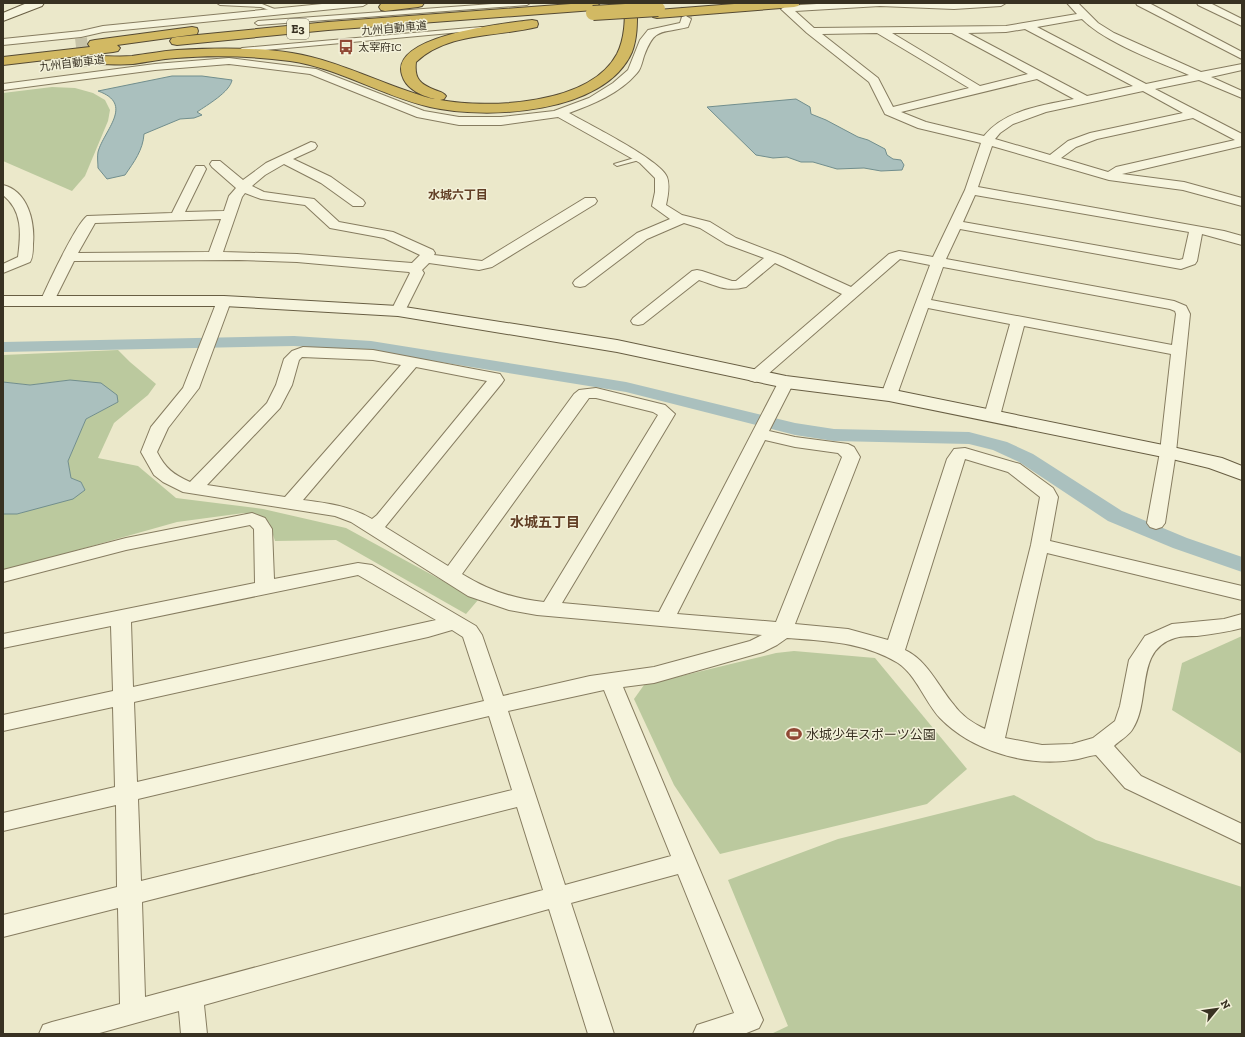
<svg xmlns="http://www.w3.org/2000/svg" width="1245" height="1037" viewBox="0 0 1245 1037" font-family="'Zilla Slab','Noto Sans JP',serif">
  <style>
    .green { fill: #bbc99e }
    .water { fill: #aac0be; stroke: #718e8d }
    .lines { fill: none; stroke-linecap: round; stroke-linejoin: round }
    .canal { fill: #aac0be; fill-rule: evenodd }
    .street-tunnel { stroke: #c7c3a8; stroke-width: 12; stroke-dasharray: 12 5.5; stroke-linecap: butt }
    .lane-casing { stroke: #867c60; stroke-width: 2 }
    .street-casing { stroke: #867c60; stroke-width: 2 }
    .secondary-casing { stroke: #685e43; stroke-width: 2 }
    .highway-casing { stroke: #554a33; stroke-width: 2 }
    .lane { fill: #f6f4dd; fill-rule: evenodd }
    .street { fill: #f6f4dd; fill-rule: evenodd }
    .secondary { fill: #f6f4dd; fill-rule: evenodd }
    .highway { fill: #d2b963; fill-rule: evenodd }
    .highway-bridge-casing { stroke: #554a33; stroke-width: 16; stroke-linecap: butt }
    .highway-bridge { stroke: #d2b963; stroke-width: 14 }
    .labels { text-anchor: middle; stroke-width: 3; stroke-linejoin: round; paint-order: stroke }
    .far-street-label { font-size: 11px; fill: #383122; stroke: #f3f1d9 }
    .far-poi-label { font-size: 11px; fill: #383122; stroke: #f3f1d9; text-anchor: start }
    .shield { fill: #f3f1d9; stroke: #706b59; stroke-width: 1 }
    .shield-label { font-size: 12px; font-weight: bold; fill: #383122 }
    .far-neighbourhood-label { font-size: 12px; font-weight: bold; fill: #613e25; stroke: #f3f1d9 }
    .poi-label { font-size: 13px; fill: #383122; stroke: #f3f1d9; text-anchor: start }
    .neighbourhood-label { font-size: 14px; font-weight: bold; fill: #613e25; stroke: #f3f1d9 }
  </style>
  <rect width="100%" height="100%" fill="#ebe8ca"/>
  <g class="green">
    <path d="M52,87L75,88L93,93L105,100L110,110L108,121L85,176L72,191L3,161V93Z"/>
    <path d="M118,350L130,362L156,384L148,395L114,423L98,458L138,466L176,498L263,509L346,528L478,600L466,614L336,540L275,541L269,522L244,513L177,522L3,571V514H18L85,490L81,482L71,478L68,461L86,419L118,402L70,380L30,385L3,382V355Z"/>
    <path d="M1242,636V754L1172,710L1182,663Z"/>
    <path d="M794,651L875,658L967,769L927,804L720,854L674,785L634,699L644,685L776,653Z"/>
    <path d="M1014,795L1096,840L1242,887V1034H771L788,1026L728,880L838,839Z"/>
  </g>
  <g class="water">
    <path d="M172,76H202L232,80C230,92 207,105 197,112L202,115L194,118L180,119L144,134C143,150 134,162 125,175L107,179L98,168C98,163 97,157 98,152C104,130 135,104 98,91Z"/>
    <path d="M796,99L810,107L811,114L826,120L858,137L868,140L885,149L887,155L893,159L901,160L904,165L902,170L881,171L864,168L837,169L813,162H801L787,157L773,158L756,155L707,107Z"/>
    <path d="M70,380L101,383L117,395L118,402L86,419L68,461L71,478L81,482L85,490L73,499L17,514H3V382L30,385Z"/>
  </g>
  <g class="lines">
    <path class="canal" d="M294,336L371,341L626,382L795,423L834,429L969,432L1007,442L1033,454L1122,511L1187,538L1242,557V572L1173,548L1108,521L1019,462L993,450L969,444L834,441L795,435L626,392L371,351L294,346L3,352V342Z"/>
    <g class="street-tunnel">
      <path d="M686,19L687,3"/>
      <path d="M81,38L85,72"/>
    </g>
    <defs>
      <g id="lane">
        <path d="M217,3L262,4L282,12L279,14L261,7L220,5Z"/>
        <path d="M506,3H530L527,5L258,25L255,23L258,21Z"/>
        <path d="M481,27L483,28V30L242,52L239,50L242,48Z"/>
        <path d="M641,156L643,157V159L617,166L614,164Z"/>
      </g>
      <g id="street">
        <path d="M332,3H368L363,6L103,32L81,37L3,45V39L81,31L103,26Z"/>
        <path d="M832,3H1006L1001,6L954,9L880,6L795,11L814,28L1006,26L1077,14L1067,3H1078L1098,23L1114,33L1201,72L1242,64V70L1211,77L1242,91V98L1199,80L1155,89L1242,134V146L1122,174L1184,182L1242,198V206L1183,190L1109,180L992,146L978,187L1224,231L1242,236V245L1202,234L1197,261L1195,264L1181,269L960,229L946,259L1174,301L1186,306L1190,314L1176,452L1165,523L1162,527L1156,529L1150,527L1147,523L1160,452L1171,354L1024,326L1000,416L998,419L992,421L986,419L984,416L1010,324L928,308L897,395L895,398L889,400L883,398L881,395L930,265L900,259L761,380L755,382L749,380L747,377L749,374L842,294L775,263L746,287C725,292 718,286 699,280L643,324L638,325L633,324L631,321L633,318L692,271L697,270L702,271L732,281H736L764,258L726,244L700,228L684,223L647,239L585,286L580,287L575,286L573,283L575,280L637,233L670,219L652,206L655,192V178L640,163L558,117L501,125H459L417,117L310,74L229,64L155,70L3,90V84L155,64L229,58L316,69L424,111L459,117H501L554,111L589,98L613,83L628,70L640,40L648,30L680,23L682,17L686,16L691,19L688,27C660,34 655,27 644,56C642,62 641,69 637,73C619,94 593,104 569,113C588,124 661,160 667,177C670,185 668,196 666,205L682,215L710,222L736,238L783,256L851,287L889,254L899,251L933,257L965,190L981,143L918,128L885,114L869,82L807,33L781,9L786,6ZM1082,19C1106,43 1157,61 1189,75L1146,84L1037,27ZM1025,29L1133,86L1087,96L968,33L1006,32ZM877,33L969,88L893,107L878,78L822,34ZM892,33H952L1028,74L980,86ZM1037,79L1074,99C1043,105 1005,110 984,136L926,122L901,112ZM1143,91L1183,113L1090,133L1068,141L1050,155L995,139L1000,133L1013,124L1046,112ZM1193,118L1235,140L1116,167L1108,172L1061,158L1076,147L1097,139ZM975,195L1189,232L1183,259L1179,260L963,222ZM943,267L1170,309L1175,311L1176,314L1172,345L931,300Z"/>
        <path d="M1136,3H1149L1242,52V59L1137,5Z"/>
        <path d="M1197,3H1210L1242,19V26L1198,5Z"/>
        <path d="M311,142L315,143L317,146L315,149L293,159L331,177L363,200L365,203L363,206H353L321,183L284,164L265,175L252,186L264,192L314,199L339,222L393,232L433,250L435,253L434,255L482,261L585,198H595L597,201L595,204L492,267L479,270L429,263L422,270L424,273L405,311L403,314L398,315L393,314L391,311L410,273L409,272L297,262L239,260L74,261L53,303L48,304L43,303L41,300C48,284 76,224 87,216L172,213L194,169L196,166H204L206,169L185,212L224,211L229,196L236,188L212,167L210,164L212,161H220L243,180L266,163ZM245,193L261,199L305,205L330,228L384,238L420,255L412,263L297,254L223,252L242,197ZM221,219L209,252L78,253L95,223Z"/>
        <path d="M3,185C28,191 35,222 33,244C33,250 33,257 30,262L3,273V264L18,257C21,234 23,211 3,195Z"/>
        <path d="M224,297L229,298L231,301L199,388L168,428L157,452C165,468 174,475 190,482L267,403L276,385L284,359L292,351L303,347L373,350L500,374L504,380L502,383L385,527L448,566L574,394L579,390L596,388L665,405L675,414L562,603L659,612L780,379L786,377L792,379L794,382L769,431L795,437L848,444L854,447L860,457L795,624L848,629L888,640L947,459L954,449L965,448L1020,464L1053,488L1058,497L1050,541L1242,586V600L1047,553L1005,738L1042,745L1072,744L1093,738L1115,721L1120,706L1129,660L1145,636L1172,624L1224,619L1242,614V628C1227,632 1212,634 1197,636C1190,636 1182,636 1175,638C1134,650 1152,701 1132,730C1128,736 1119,741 1114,746L1141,776L1242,824V844L1125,788L1096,755C1088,756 1080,759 1072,760C1027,767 972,751 940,718C925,702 917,676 898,663C864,642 826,641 787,638L777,645L763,652L654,683L623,687L763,1020L759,1028L744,1034H693L697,1025L734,1013L678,874L571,903L614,1034H588L549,909L204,1005L207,1034H181L179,1011L96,1034H39L43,1025L52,1022L120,1004L118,908L3,937V915L117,887L116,805L3,831V813L115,787L113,707L3,731V715L113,691L111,626L3,648V634L255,583L254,529L250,525L126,550L3,582V570L126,538L252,513L265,518L272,529L274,579L358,563L372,565L476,626L482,635L503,696L590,676L654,667L750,641L762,635L537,615L509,610L468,596L351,522L335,516L183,492L163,482L154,475L141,452L151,427L183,388L217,301L219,298ZM302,357L373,360L401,365L285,497L207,485L280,408L292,385L299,360ZM416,367L487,381L377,515L372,519C350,506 327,503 303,500ZM589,398H596L653,412L658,415L544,602C513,599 488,590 462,574ZM765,440L795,447L838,453L842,457L776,622L677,614ZM965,459L1008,472L1040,497L1031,545L985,729C974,724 961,715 954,705C938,686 928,661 905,650ZM358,575L436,620L133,687L131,622ZM452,630L463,637L484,701L137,782L134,702L428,637ZM604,690L671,856L565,885L508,711ZM489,716L512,790L141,881L138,799ZM517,807L543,890L145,997L142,902Z"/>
      </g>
      <g id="secondary">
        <path d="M27,3H44L42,6L3,21V13Z"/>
        <path d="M3,296H224L398,306L617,340L786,376L889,389L1168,446L1222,458L1242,466V480L1209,468L1168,458L889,401L786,388L617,352L398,316L224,306H3Z"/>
      </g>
      <g id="highway">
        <path d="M387,3H424L422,6L418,7L385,11L381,10L379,7L381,4Z"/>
        <path d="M584,3H597L600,6L598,9L594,10L328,30L177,45L172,44L170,41L172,38L177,37L328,22Z"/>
        <path d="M625,3H637C637,19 638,36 632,52C605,114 487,120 430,107C382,96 339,68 290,61C252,56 213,55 176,58C161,59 147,62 133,64C121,65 108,64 96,64L91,63L89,60L91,57L96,56C108,56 120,57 132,56C147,54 162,51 177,50C215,48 255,47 292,53C341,61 385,86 433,99H435C422,96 406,89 402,75C389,35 508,23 532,20L537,21L538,24L537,27C497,37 447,32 416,62C414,79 420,84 435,90C440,92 443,92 446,96L444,99L440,100C489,109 590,105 617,54C625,38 625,20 625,3Z"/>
        <path d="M747,3H800L798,6L794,7L657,18L653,17L651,14L653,11L657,10Z"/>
        <path d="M192,27L197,28L198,31L197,34L117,45L120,48L118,51L113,52L3,65V57L90,47L88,44L90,41L95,40Z"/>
      </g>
    </defs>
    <use href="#lane" class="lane-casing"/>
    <use href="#street" class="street-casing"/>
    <use href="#secondary" class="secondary-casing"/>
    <use href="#highway" class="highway-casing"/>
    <use href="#lane" class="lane"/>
    <use href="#street" class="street"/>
    <use href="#secondary" class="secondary"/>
    <use href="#highway" class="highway"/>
    <defs>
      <path id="highway-bridge" d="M593,13L658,9"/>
    </defs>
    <use href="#highway-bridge" class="highway-bridge-casing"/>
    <use href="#highway-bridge" class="highway-bridge"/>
  </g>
  <defs>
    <symbol id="bus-bare" viewBox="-9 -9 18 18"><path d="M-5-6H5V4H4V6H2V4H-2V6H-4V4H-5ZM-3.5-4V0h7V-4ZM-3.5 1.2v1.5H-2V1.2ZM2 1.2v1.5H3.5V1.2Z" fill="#904835" stroke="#f3f1d9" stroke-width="2.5" paint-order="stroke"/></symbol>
    <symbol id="stadium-bare" viewBox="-9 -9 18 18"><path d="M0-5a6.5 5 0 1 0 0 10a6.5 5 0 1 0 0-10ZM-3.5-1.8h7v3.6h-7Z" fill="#904835" stroke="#f3f1d9" stroke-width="2.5" paint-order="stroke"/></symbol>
  </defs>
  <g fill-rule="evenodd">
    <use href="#bus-bare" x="335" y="36" width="22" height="22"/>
    <use href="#stadium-bare" x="783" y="723" width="22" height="22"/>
  </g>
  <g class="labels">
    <g class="far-street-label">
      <text transform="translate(394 28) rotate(-5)" y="4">九州自動車道</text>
      <text transform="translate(72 63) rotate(-7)" y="4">九州自動車道</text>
    </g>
    <g class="far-poi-label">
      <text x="358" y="51">太宰府IC</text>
    </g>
    <rect class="shield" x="287" y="19" width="22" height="20" rx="3"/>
    <g class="shield-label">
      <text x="298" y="33">E3</text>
    </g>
    <g class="far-neighbourhood-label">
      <text x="458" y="199">水城六丁目</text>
    </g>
    <g class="poi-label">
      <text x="806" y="739">水城少年スポーツ公園</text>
    </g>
    <g class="neighbourhood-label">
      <text x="545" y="527">水城五丁目</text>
    </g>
  </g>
  <rect width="1245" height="1037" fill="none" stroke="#383122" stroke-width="8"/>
  <g transform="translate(1217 1009) rotate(61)" stroke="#f3f1d9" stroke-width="3" paint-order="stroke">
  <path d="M0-3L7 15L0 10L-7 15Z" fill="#383122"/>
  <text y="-6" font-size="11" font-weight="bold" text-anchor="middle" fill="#383122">N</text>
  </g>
</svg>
